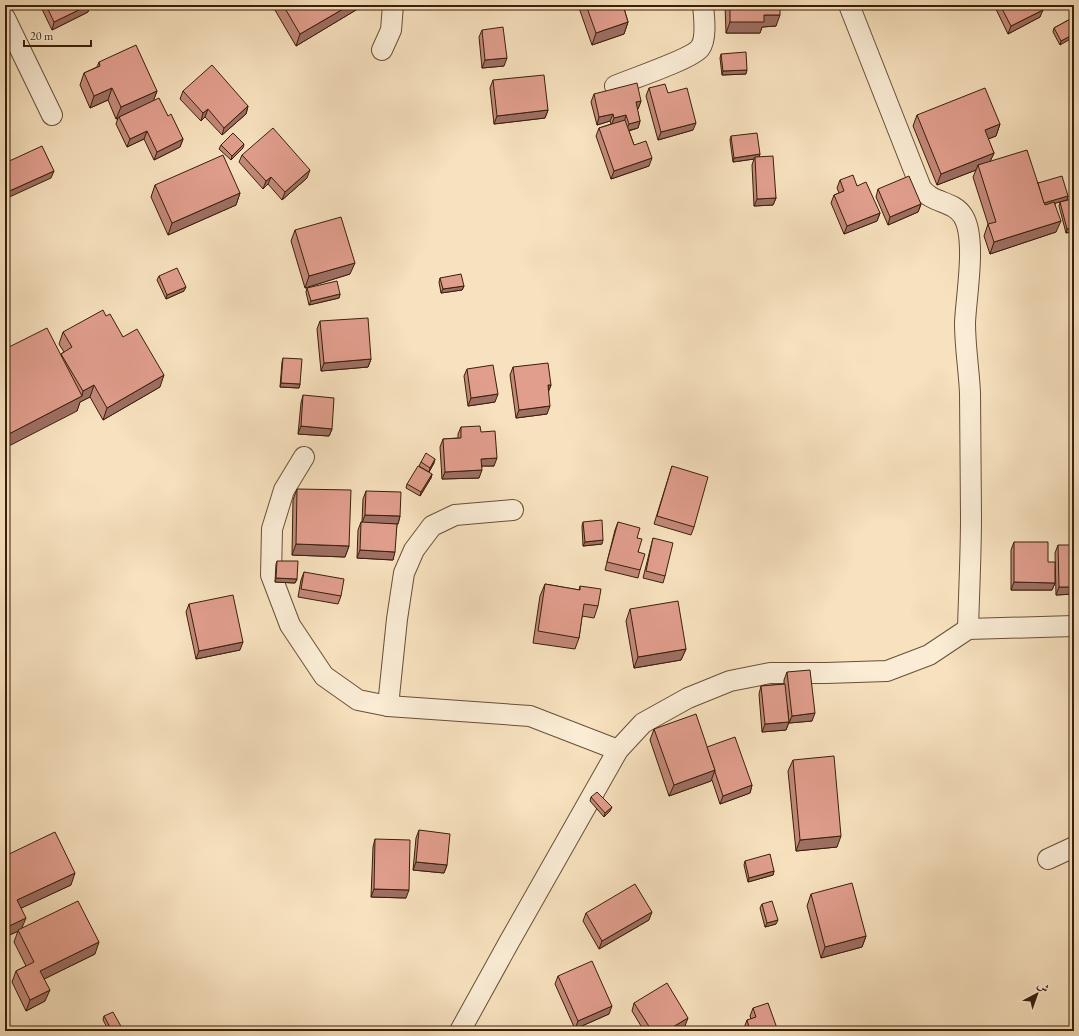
<svg xmlns="http://www.w3.org/2000/svg" width="1079" height="1036" viewBox="0 0 1079 1036" font-family="'EB Garamond',Amiri,serif">
  <style>
    .lines { fill: none; stroke-linecap: round; stroke-linejoin: round }
    .street-casing { stroke: #695036; stroke-width: 22 }
    .street { stroke: #faecd5; stroke-width: 20 }
    .wall { fill: #c28879; stroke: #3a1f09 }
    .shaded-wall { fill: #9e6f63; stroke: #3a1f09 }
    .building { fill: #e19e8d; stroke: #3a1f09 }
  </style>
  <rect width="100%" height="100%" fill="#f7e1be"/>
  <filter id="stains"><feTurbulence type="fractalNoise" baseFrequency=".005" numOctaves="4"/><feColorMatrix values="0 0 0 0 .2 0 0 0 0 .09 0 0 0 0 .02 0 0 0 .5 -.17"/></filter>
  <radialGradient id="worn" r=".72"><stop offset=".6" stop-color="#630" stop-opacity="0"/><stop offset="1" stop-color="#630" stop-opacity=".3"/></radialGradient>
  <g class="lines">
    <defs>
      <g id="street">
        <path d="M849,5L921,188C932,204 953,200 963,216C977,238 966,296 965,323C965,347 969,370 970,393C970,434 971,476 971,517C971,554 969,592 968,629"/>
        <path d="M5,18L52,115"/>
        <path d="M382,50L391,30L393,5"/>
        <path d="M615,86C631,79 692,59 700,48C707,39 704,16 703,5"/>
        <path d="M304,457L284,490L272,529L271,575L290,625L324,676L358,700L388,706L530,716L618,750"/>
        <path d="M388,706L397,619L404,573L414,550L432,526L455,515L513,510"/>
        <path d="M1048,859L1074,847"/>
        <path d="M460,1031L508,944L618,750L643,723L688,698L730,681L770,673H826L887,671L929,655L968,629L1074,626"/>
      </g>
    </defs>
    <use href="#street" class="street-casing"/>
    <use href="#street" class="street"/>
  </g>
  <g class="wall">
    <path d="M40,5H90L88,12L52,30Z"/>
    <path d="M272,5H362L361,7L296,46Z"/>
    <path d="M578,5H623L628,22L624,34L592,45Z"/>
    <path d="M725,5H780L776,26L762,27L760,33H726Z"/>
    <path d="M994,5H1040V17L1008,34Z"/>
    <path d="M1074,17L1060,45L1053,32L1054,28Z"/>
    <path d="M482,30L504,66L482,68L479,37Z"/>
    <path d="M721,54L746,74L722,75L720,58Z"/>
    <path d="M99,62L157,91L153,101L168,116L183,139L180,147L154,160L144,139L127,147L116,124L118,118L116,119L108,100L90,108L80,85L84,73L97,67Z"/>
    <path d="M493,80L548,110L545,118L494,124L490,88Z"/>
    <path d="M649,88L668,93L693,130L658,140L646,96Z"/>
    <path d="M183,91L248,106L246,114L222,135L205,117L201,121L180,99Z"/>
    <path d="M594,94L641,101L638,109H637L640,121L638,128L629,131L634,145L649,166L611,179L596,136L599,128L611,124L610,121L597,125L591,102Z"/>
    <path d="M917,115L1000,124L996,136L988,139L994,153L990,161L1068,196L1067,200L1055,203L1056,232L990,254L984,236L988,224L973,177L976,170L937,185L913,126Z"/>
    <path d="M731,136L760,154L759,157L776,198L773,205L754,206L752,165L754,159L733,162L730,140Z"/>
    <path d="M221,145L243,148L231,160L219,149Z"/>
    <path d="M242,155L307,178L282,200L268,184L263,189L239,162Z"/>
    <path d="M840,180L857,186L880,213L877,221L844,234L831,203L834,195L839,193L837,188Z"/>
    <path d="M155,185L240,193L236,205L168,235L151,197Z"/>
    <path d="M878,189L921,204L918,212L888,225L876,197Z"/>
    <path d="M1060,202L1074,206V231L1066,233L1059,206Z"/>
    <path d="M295,230L350,274L305,288L291,241Z"/>
    <path d="M159,276L184,291L166,299L157,280Z"/>
    <path d="M440,278L464,286L462,290L441,293L439,282Z"/>
    <path d="M307,288L340,294L339,298L309,305L306,292Z"/>
    <path d="M106,316L123,337L160,387L103,420L90,397L80,402L77,411L61,355V354L64,352L59,344L63,332Z"/>
    <path d="M320,321L371,359L368,367L321,371L317,329Z"/>
    <path d="M283,358L300,384L299,388L280,387L282,362Z"/>
    <path d="M513,367L551,385L548,392L547,414L516,418L510,375Z"/>
    <path d="M467,369L495,402L468,406L464,376Z"/>
    <path d="M303,395L332,429L329,436L298,434L301,403Z"/>
    <path d="M461,427L481,432L494,466H482L479,478L442,479L440,447L443,439L458,438V434Z"/>
    <path d="M421,462L434,463L429,472L419,466Z"/>
    <path d="M672,466L694,527L691,535L654,524Z"/>
    <path d="M432,474L431,478L420,496L406,488L407,484Z"/>
    <path d="M297,489L349,546L345,557L292,555L293,500Z"/>
    <path d="M366,491L400,516L398,524H397L393,560L357,558L358,530L361,522H362L363,499Z"/>
    <path d="M583,522L602,544L583,546L582,526Z"/>
    <path d="M618,522L637,538L640,570L638,578L605,570L615,530Z"/>
    <path d="M653,538L665,576L663,583L643,578Z"/>
    <path d="M1014,542L1048,562L1055,583L1052,590H1011V550Z"/>
    <path d="M1058,545L1074,594L1056,595L1055,553Z"/>
    <path d="M277,561L297,579L295,583L275,582L276,564Z"/>
    <path d="M304,572L341,596L338,604L298,597L301,580Z"/>
    <path d="M545,584L579,590L580,586L598,606L594,618L582,616L579,638L575,649L533,643L540,596Z"/>
    <path d="M189,604L240,650L196,659L186,612Z"/>
    <path d="M630,609L686,649L681,660L634,668L626,621Z"/>
    <path d="M787,672L812,721L789,723L787,705L789,722L786,730L762,732L759,694L761,686L784,684V680Z"/>
    <path d="M654,729L707,747L752,785L750,793L720,804L712,780L711,781L669,796L650,740Z"/>
    <path d="M793,760L837,847L796,851L788,771Z"/>
    <path d="M591,797L610,811L604,817L590,801Z"/>
    <path d="M419,830L447,865L444,873L413,870L416,838Z"/>
    <path d="M375,839L406,898L371,897L373,847Z"/>
    <path d="M5,856L71,885L21,908L22,929L95,954L44,979L45,1001L26,1011L12,982L16,971L26,966L14,942L18,931L5,937Z"/>
    <path d="M745,861L774,871L773,875L748,882L744,865Z"/>
    <path d="M811,894L866,936L862,947L821,958L807,906Z"/>
    <path d="M762,904L776,924L765,927L760,908Z"/>
    <path d="M586,913L649,920L599,949L583,921Z"/>
    <path d="M558,976L609,1014L575,1029L555,984Z"/>
    <path d="M634,1003L685,1026L677,1031H644L632,1011Z"/>
    <path d="M753,1008L778,1031H745L744,1028L747,1020L751,1019L750,1016Z"/>
    <path d="M104,1016L123,1031H109L103,1020Z"/>
  </g>
  <g class="shaded-wall">
    <path d="M89,5H90L88,12L52,30L54,22Z"/>
    <path d="M350,5H362L361,7L296,46L300,34Z"/>
    <path d="M1043,10L1040,17L1008,34L1011,26Z"/>
    <path d="M764,15H780L776,26L762,27L760,33H726L730,22Z"/>
    <path d="M628,22L624,34L592,45L596,33Z"/>
    <path d="M1074,34V37L1060,45L1061,41Z"/>
    <path d="M507,58L504,66L482,68L485,60Z"/>
    <path d="M747,70L746,74L722,75L723,71Z"/>
    <path d="M112,88L108,100L90,108L94,96Z"/>
    <path d="M157,91L153,102L119,117L118,118L116,119L121,107Z"/>
    <path d="M641,101L638,109L633,110L636,102Z"/>
    <path d="M248,106L246,114L222,135L224,128Z"/>
    <path d="M208,109L205,117L201,121L203,113Z"/>
    <path d="M548,110L545,118L494,124L497,116Z"/>
    <path d="M613,114L610,121L597,125L599,117Z"/>
    <path d="M626,115L624,123L611,126L614,118Z"/>
    <path d="M640,121L638,128L626,131L629,124Z"/>
    <path d="M696,123L693,130L658,140L661,132Z"/>
    <path d="M1000,124L996,136L980,142L985,130Z"/>
    <path d="M147,131L144,139L127,147L130,139Z"/>
    <path d="M183,139L180,147L154,160L157,152Z"/>
    <path d="M244,144L243,148L231,160L232,156Z"/>
    <path d="M994,153L989,164L978,165L976,170L937,185L941,174Z"/>
    <path d="M760,154L758,158L755,157L754,159L733,162L734,158Z"/>
    <path d="M652,158L649,166L611,179L614,171Z"/>
    <path d="M310,170L307,178L282,200L285,192Z"/>
    <path d="M54,171L51,178L5,199V193Z"/>
    <path d="M271,177L268,184L263,189L266,181Z"/>
    <path d="M240,193L236,205L168,235L172,223Z"/>
    <path d="M1068,196L1067,200L1041,207L1043,203Z"/>
    <path d="M776,198L773,205L754,206L757,199Z"/>
    <path d="M921,204L918,212L888,225L890,217Z"/>
    <path d="M880,213L877,221L844,234L847,226Z"/>
    <path d="M1061,221L1056,232L990,254L994,242Z"/>
    <path d="M1074,228V231L1066,233L1067,229Z"/>
    <path d="M355,263L350,274L305,288L309,276Z"/>
    <path d="M464,286L462,290L441,293L443,289Z"/>
    <path d="M186,287L184,291L166,299L167,295Z"/>
    <path d="M340,294L339,298L309,305L311,301Z"/>
    <path d="M371,359L368,367L321,371L324,363Z"/>
    <path d="M164,375L160,387L103,420L107,408Z"/>
    <path d="M281,383L300,384L299,388L280,387Z"/>
    <path d="M94,385L90,397L80,402L77,411L5,448V436L82,396L83,391Z"/>
    <path d="M548,385H551L548,393Z"/>
    <path d="M498,394L495,402L468,406L471,398Z"/>
    <path d="M550,406L547,414L516,418L519,410Z"/>
    <path d="M301,426L332,429L329,436L298,434Z"/>
    <path d="M497,458L494,466H478L481,459Z"/>
    <path d="M435,459L434,463L429,472L430,468Z"/>
    <path d="M482,470L479,478L442,479L445,472Z"/>
    <path d="M432,474L431,478L420,496L421,492Z"/>
    <path d="M365,515L400,516L398,524L362,523Z"/>
    <path d="M603,540L602,544L583,546L585,542Z"/>
    <path d="M296,544L349,546L345,557L292,555Z"/>
    <path d="M360,550L395,552L393,560L357,558Z"/>
    <path d="M276,578L297,579L295,583L275,582Z"/>
    <path d="M1014,582L1055,583L1052,590H1011Z"/>
    <path d="M1059,587H1074V594L1056,595Z"/>
    <path d="M243,642L240,650L196,659L199,651Z"/>
    <path d="M686,649L681,660L634,668L638,657Z"/>
    <path d="M815,713L812,721L789,723L792,716Z"/>
    <path d="M789,722L786,730L762,732L765,724Z"/>
    <path d="M715,770L711,781L669,796L674,785Z"/>
    <path d="M752,785L750,793L720,804L723,796Z"/>
    <path d="M612,807L610,811L604,817L605,813Z"/>
    <path d="M841,836L837,847L796,851L800,840Z"/>
    <path d="M416,862L447,865L444,873L413,870Z"/>
    <path d="M774,871L773,875L748,882L749,878Z"/>
    <path d="M75,873L71,885L13,912L17,900Z"/>
    <path d="M374,889L409,890L406,898L371,897Z"/>
    <path d="M652,912L649,920L599,949L602,941Z"/>
    <path d="M26,918L21,930L5,937V928Z"/>
    <path d="M778,920L776,924L765,927L767,923Z"/>
    <path d="M866,936L862,947L821,958L825,947Z"/>
    <path d="M99,942L95,954L36,983L40,971Z"/>
    <path d="M50,990L45,1001L26,1011L30,1000Z"/>
    <path d="M612,1006L609,1014L575,1029L578,1021Z"/>
    <path d="M688,1018L685,1026L677,1031H666Z"/>
  </g>
  <g class="building">
    <path d="M46,5H89L54,22Z"/>
    <path d="M283,5H350L300,34Z"/>
    <path d="M586,5H623L628,22L596,33Z"/>
    <path d="M730,5H780V15H764V22H730Z"/>
    <path d="M1000,5H1040L1043,10L1011,26Z"/>
    <path d="M1074,17V34L1061,41L1054,28Z"/>
    <path d="M503,27L507,58L485,60L482,30Z"/>
    <path d="M136,45L157,91L121,107L112,88L94,96L84,73L100,66L99,62Z"/>
    <path d="M746,52L747,70L723,71L721,54Z"/>
    <path d="M212,65L248,106L224,128L208,109L203,113L183,91Z"/>
    <path d="M544,75L548,110L497,116L493,80Z"/>
    <path d="M637,83L641,101L636,102L640,121L629,124L626,115L614,118L613,114L599,117L594,94Z"/>
    <path d="M665,84L668,93L687,88L696,123L661,132L649,88Z"/>
    <path d="M985,88L1000,124L985,130L994,153L941,174L917,115Z"/>
    <path d="M159,98L168,116L171,114L183,139L157,152L147,131L130,139L119,117Z"/>
    <path d="M625,120L634,145L646,141L652,158L614,171L599,128Z"/>
    <path d="M273,128L310,170L285,192L271,177L266,181L242,155Z"/>
    <path d="M233,133L244,144L232,156L221,145Z"/>
    <path d="M757,133L760,154L734,158L731,136Z"/>
    <path d="M42,146L54,171L5,193V163Z"/>
    <path d="M1027,150L1045,205L1054,202L1061,221L994,242L988,224L996,222L978,165Z"/>
    <path d="M223,155L240,193L172,223L155,185Z"/>
    <path d="M773,156L776,198L757,199L755,157Z"/>
    <path d="M853,175L857,186L866,182L880,213L847,226L834,195L844,191L840,180Z"/>
    <path d="M909,176L921,204L890,217L878,189Z"/>
    <path d="M1062,176L1068,196L1044,203L1038,183Z"/>
    <path d="M1072,199L1074,206V228L1067,229L1060,202Z"/>
    <path d="M341,217L355,263L309,276L295,230Z"/>
    <path d="M177,268L186,287L167,295L159,276Z"/>
    <path d="M461,274L464,286L443,289L440,278Z"/>
    <path d="M337,281L340,294L311,301L307,288Z"/>
    <path d="M103,310L106,316L110,314L123,337L137,329L164,375L107,408L94,385L83,391L61,354L72,347L63,332Z"/>
    <path d="M368,318L371,359L324,363L320,321Z"/>
    <path d="M47,328L82,396L5,436V349Z"/>
    <path d="M283,358L302,359L300,384L281,383Z"/>
    <path d="M548,363L551,385H548L550,406L519,410L513,367Z"/>
    <path d="M493,365L498,394L471,398L467,369Z"/>
    <path d="M303,395L334,398L332,429L301,426Z"/>
    <path d="M480,426L481,432L495,431L497,458L481,459L482,470L445,472L443,439L461,438V427Z"/>
    <path d="M426,453L435,459L430,468L421,462Z"/>
    <path d="M418,466L432,474L421,492L407,484Z"/>
    <path d="M672,466L708,477L694,527L657,516Z"/>
    <path d="M297,489L351,490L349,546L296,544Z"/>
    <path d="M366,491L401,492L400,516L365,515Z"/>
    <path d="M602,520L603,540L585,542L583,522Z"/>
    <path d="M361,522L397,524L395,552L360,550Z"/>
    <path d="M618,522L640,528L637,538L642,539L638,552L645,554L640,570L607,562Z"/>
    <path d="M653,538L673,543L665,576L646,571Z"/>
    <path d="M1014,542H1048V562H1055V583L1014,582Z"/>
    <path d="M1058,545H1074V587H1059Z"/>
    <path d="M277,561H298L297,579L276,578Z"/>
    <path d="M304,572L344,579L341,596L301,589Z"/>
    <path d="M545,584L580,590V586L601,589L598,606L584,604L579,638L538,631Z"/>
    <path d="M233,595L243,642L199,651L189,604Z"/>
    <path d="M678,601L686,649L638,657L630,609Z"/>
    <path d="M810,670L815,713L792,716L787,672Z"/>
    <path d="M785,684L789,722L765,724L761,686Z"/>
    <path d="M696,714L715,770L674,785L654,729Z"/>
    <path d="M735,737L752,785L723,796L715,772V770L707,747Z"/>
    <path d="M834,756L841,836L800,840L793,760Z"/>
    <path d="M597,792L612,807L605,813L591,797Z"/>
    <path d="M419,830L450,834L447,865L416,862Z"/>
    <path d="M55,832L75,873L17,900L26,918L5,928V892L9,890L5,882V856Z"/>
    <path d="M375,839L410,840L409,890L374,889Z"/>
    <path d="M770,854L774,871L749,878L745,861Z"/>
    <path d="M852,883L866,936L825,947L811,894Z"/>
    <path d="M635,884L652,912L602,941L586,913Z"/>
    <path d="M78,901L99,942L40,971L50,990L30,1000L16,971L34,962L18,930Z"/>
    <path d="M772,901L778,920L767,923L762,904Z"/>
    <path d="M592,961L612,1006L578,1021L558,976Z"/>
    <path d="M667,983L688,1018L666,1031H652L634,1003Z"/>
    <path d="M768,1003L778,1031H750L747,1020L756,1017L753,1008Z"/>
    <path d="M113,1012L123,1030L121,1031H112L104,1016Z"/>
    <path d="M170,1028L171,1031H163Z"/>
  </g>
  <rect width="1079" height="1036" fill="none" stroke="#f7e1be" stroke-width="20"/>
  <rect x="6" y="6" width="1067" height="1024" fill="none" stroke="#3a1f09" stroke-width="2"/>
  <rect x="10" y="10" width="1059" height="1016" fill="none" stroke="#3a1f09"/>
  <g transform="translate(1037 994) rotate(41)" stroke="#faecd5" stroke-width="3" paint-order="stroke">
  <path d="M0-3L7 15L0 10L-7 15Z" fill="#3a1f09"/>
  <text y="-6" font-size="11" font-weight="bold" text-anchor="middle" fill="#3a1f09">ش</text>
  </g>
  <path d="M24 40v6h67v-6" fill="none" stroke="#3a1f09" stroke-width="2"/>
  <text x="30" y="40" font-size="12" fill="#3a1f09" stroke="#faecd5" stroke-width="3" paint-order="stroke">20 m</text>
  <rect width="100%" height="100%" filter="url(#stains)"/>
  <rect width="100%" height="100%" fill="url(#worn)"/>
</svg>
